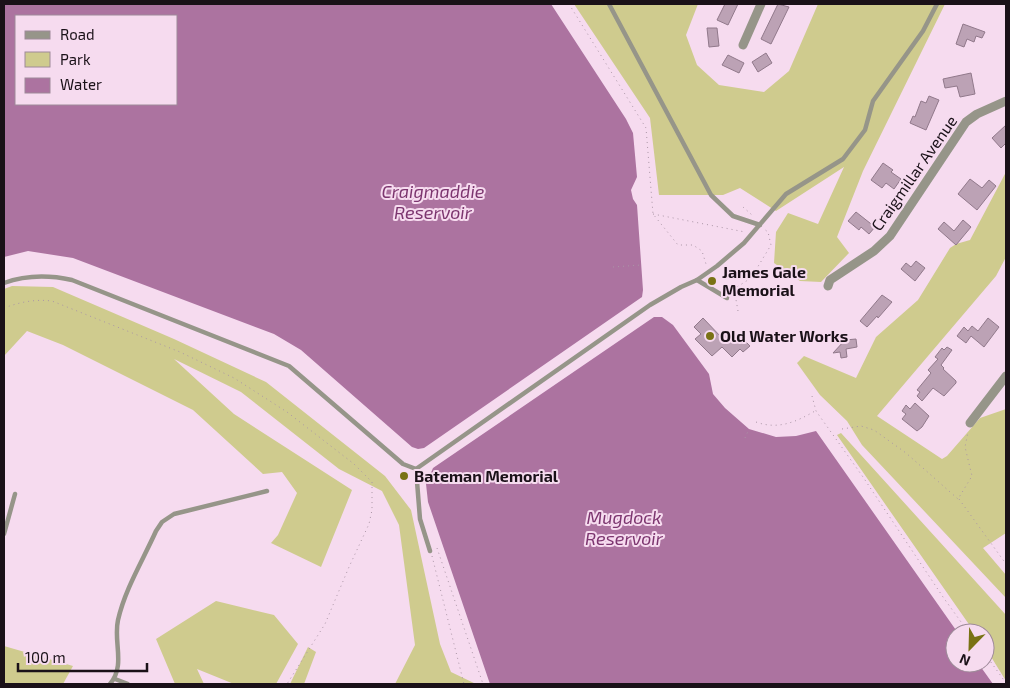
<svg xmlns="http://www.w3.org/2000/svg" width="1010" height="688" viewBox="0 0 1010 688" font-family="'Exo 2',sans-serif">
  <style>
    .green { fill: #cfcb8e }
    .water { fill: #ac73a0; fill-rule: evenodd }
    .building { fill: #bca2b5; stroke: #91798b }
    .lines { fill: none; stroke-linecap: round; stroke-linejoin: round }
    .path { stroke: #ab96a6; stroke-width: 1; stroke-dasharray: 1 4; stroke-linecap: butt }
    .service { stroke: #969589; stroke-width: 4.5 }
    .minor { stroke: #969589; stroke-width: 9 }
    .poi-dot { fill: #797214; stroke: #f6dbef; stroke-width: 2 }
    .labels { text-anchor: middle; stroke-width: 4; stroke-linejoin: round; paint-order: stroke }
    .street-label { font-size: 16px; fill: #1a1118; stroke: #f6dbef }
    .poi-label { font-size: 16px; font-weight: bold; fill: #1a1118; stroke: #f6dbef; text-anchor: start }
    .water-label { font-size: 18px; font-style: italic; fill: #7c356f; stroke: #f6dbef }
  </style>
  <rect width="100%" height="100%" fill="#f6dbef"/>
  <g class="green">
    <path d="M574,4H698L686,35L697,65L719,85L764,92L789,71L818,4H945L863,171L837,237L849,253L821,282L800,281L774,263L776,232L788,213L818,224L844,167L776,211L740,188L723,195H659L650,118Z"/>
    <path d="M1006,172V257L996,276L877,416L942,459L947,456L980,418L1006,409V533L983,548L1006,575V598L862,445L847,421L820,395L797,363L804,356L856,378L876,337L918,300L950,248L956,244L970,240Z"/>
    <path d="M12,286L53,287L174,339L266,382L385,476L411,510L440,644L451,672L476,684H395L415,645L399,525L382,491L339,469L241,392L174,359L234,414L352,490L321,567L271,543L278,535L297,493L282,472L263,474L193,410L63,345L27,331L4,356V289Z"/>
    <path d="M841,433L1006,615V681L985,647V633H975L837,435Z"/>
    <path d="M216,601L274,615L298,644L276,684H234L197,669L204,684H175L156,639Z"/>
    <path d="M4,646L73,666L63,684H4Z"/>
    <path d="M308,647L316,652L304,684H290Z"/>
  </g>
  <g class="water">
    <path d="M4,4H551L626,119L633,133L637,177L631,190L633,199L637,205L643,290L642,297L424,448L418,449L412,447L301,350L274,334L73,258L28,251L4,257ZM16,16H176V104H16Z"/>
    <path d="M654,317H662L673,325L709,374L713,394L725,408L749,429L776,437L796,436L816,431L958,633H955V663H978L993,684H490L428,502L426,484L433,468Z"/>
  </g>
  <g class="building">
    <path d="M725,4H738L728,25L717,20Z"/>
    <path d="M778,4L789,7L771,44L761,39Z"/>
    <path d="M963,24L985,32L982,38L976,36L974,42L967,39L964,47L956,44Z"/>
    <path d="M707,28H717L719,46L709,47Z"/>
    <path d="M766,53L772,63L758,72L752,62Z"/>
    <path d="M728,55L744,63L739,73L722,65Z"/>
    <path d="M971,73L975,94L960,97L957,86L945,88L943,79Z"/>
    <path d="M929,96L939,100L926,130L910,123L913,116L915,117L921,101L926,103Z"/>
    <path d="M1006,125V143L1001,148L992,138Z"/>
    <path d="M883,163L893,170L891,172L901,179L894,189L886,183L882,188L871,180Z"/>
    <path d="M970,179L982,188L989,180L996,186L977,210L958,194Z"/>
    <path d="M856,212L875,227L869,234L861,227L859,230L848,221Z"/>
    <path d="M963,220L971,227L956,245L938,229L944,222L954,231Z"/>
    <path d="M916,261L925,268L915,281L901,269L906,263L911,267Z"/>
    <path d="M882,295L892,302L878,318L877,316L867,327L860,321Z"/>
    <path d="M703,318L722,338L726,334L732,339L738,334L750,346L743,352L740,349L732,357L722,347L712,356L695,339L701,334L694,327Z"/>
    <path d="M988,318L999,327L984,347L971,336L966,343L957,336L964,327L968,331L972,326L978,331Z"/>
    <path d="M856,339L857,347L846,349L847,357L841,358L840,352L833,353L845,340Z"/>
    <path d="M947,347L952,350L941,365L944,368L943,369L956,381V383L944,396L933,388L922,401L917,396L920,392L917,390L931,373L928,370L938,359L935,357L942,348L944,350Z"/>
    <path d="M915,403L929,416L922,427L917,431L902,419L906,414L902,411L906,405L910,409Z"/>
  </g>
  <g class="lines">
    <g class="path">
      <path d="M569,4L646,128L653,214L678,245H693L702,251L706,264H708"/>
      <path d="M743,207L752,215"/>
      <path d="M653,214L745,232"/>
      <path d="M613,267L641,265"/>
      <path d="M4,308C20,302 35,299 52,301L180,352L234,378L287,412L354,464L372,482V510L369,524L349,567L325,624L287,684"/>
      <path d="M738,311L735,294L737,287L751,278L771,245L768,232L764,229"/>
      <path d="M812,396L816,411L863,477L943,597L969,633"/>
      <path d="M756,422C778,430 796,422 815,411"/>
      <path d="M842,429L861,426L874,430L906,453L958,499L972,476L965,447L968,432"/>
      <path d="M745,438L749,429"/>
      <path d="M959,499L1006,564"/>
      <path d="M437,548L483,684"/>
      <path d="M432,556L464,684"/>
      <path d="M985,654L1006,683"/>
    </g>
    <g class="service">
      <path d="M609,4L711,195L733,216L760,225"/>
      <path d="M697,280L727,298"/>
      <path d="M4,283C26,275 49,275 72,280L289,366L403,464L416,469L650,305L681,287L697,280L717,266L744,243L786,194L843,159L865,130L873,101L923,31L937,4"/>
      <path d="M416,469L420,519L430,551"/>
      <path d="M4,534L15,494"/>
      <path d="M115,679L128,684"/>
      <path d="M110,684C126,665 113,642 118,620C125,589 143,560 156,531L162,522L174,514L267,491"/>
    </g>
    <g class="minor">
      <path d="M743,45L761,4"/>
      <path d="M828,286L830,280L874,251L890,236L966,122L977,114L1006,101"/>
      <path d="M970,423L1006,376"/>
    </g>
  </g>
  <g class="poi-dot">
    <circle cx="712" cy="281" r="5"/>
    <circle cx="710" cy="336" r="5"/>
    <circle cx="404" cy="476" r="5"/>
  </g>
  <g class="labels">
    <g class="street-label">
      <text transform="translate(914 173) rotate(-55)" y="6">Craigmillar Avenue</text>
    </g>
    <g class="poi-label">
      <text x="722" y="278">James Gale<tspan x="722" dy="18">Memorial</tspan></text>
      <text x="720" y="342">Old Water Works</text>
      <text x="414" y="482">Bateman Memorial</text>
    </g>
    <g class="water-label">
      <text x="433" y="198">Craigmaddie<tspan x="433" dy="21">Reservoir</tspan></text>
      <text x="624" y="524">Mugdock<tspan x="624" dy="21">Reservoir</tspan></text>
    </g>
  </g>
  <rect width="1010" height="688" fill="none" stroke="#1a1118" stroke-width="10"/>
  <rect x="15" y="15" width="162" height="90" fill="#f6dbef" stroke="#9e8a99"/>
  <rect x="25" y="31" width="25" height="8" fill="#969589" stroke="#9e8a99"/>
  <text x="60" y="40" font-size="15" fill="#1a1118">Road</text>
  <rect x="25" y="52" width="25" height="15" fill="#cfcb8e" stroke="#9e8a99"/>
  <text x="60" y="65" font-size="15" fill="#1a1118">Park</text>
  <rect x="25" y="78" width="25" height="15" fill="#ac73a0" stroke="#9e8a99"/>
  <text x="60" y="90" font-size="15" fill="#1a1118">Water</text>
  <g transform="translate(970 648) rotate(203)"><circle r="24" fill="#f6dbef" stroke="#9e8a99"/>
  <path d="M0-4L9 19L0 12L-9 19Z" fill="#797214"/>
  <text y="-8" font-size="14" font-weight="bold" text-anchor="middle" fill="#1a1118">N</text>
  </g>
  <path d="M18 663v8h129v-8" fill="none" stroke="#1a1118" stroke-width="2.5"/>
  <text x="25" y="663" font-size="15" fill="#1a1118" stroke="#f6dbef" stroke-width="4" paint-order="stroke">100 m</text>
</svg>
